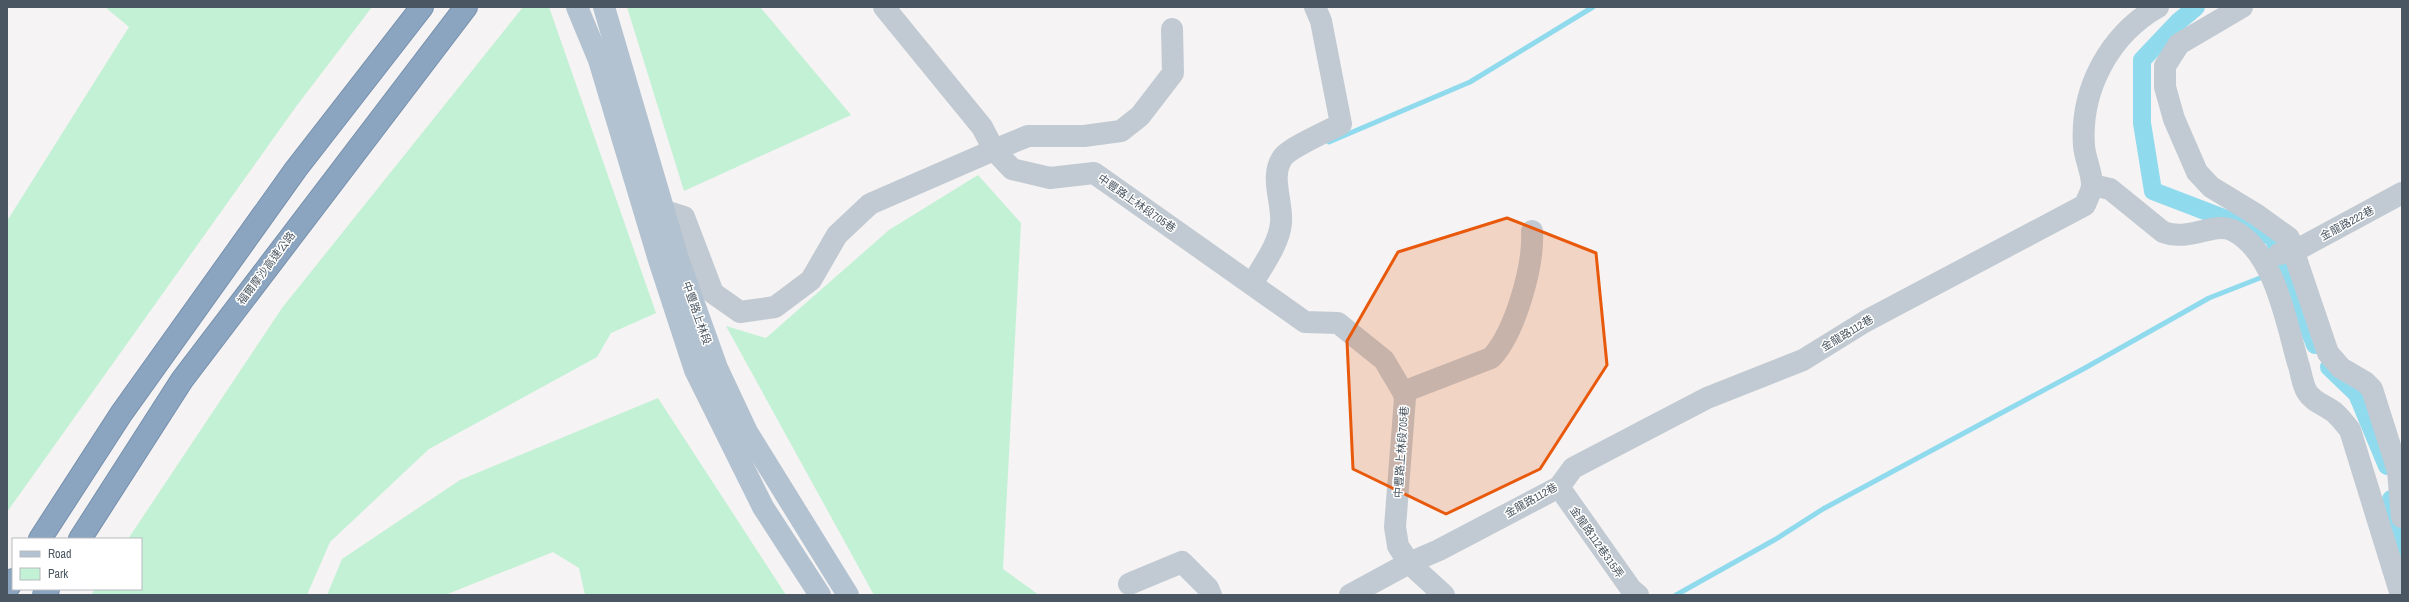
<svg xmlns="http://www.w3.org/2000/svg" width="2409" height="602" viewBox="0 0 2409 602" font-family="'Archivo Narrow','Noto Sans TC',sans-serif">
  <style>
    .green { fill: #c3f1d5 }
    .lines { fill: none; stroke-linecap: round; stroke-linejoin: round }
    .stream { stroke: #90daee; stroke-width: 5 }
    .canal { stroke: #90daee; stroke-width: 18 }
    .highway-casing { stroke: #7690ad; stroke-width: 24 }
    .minor { stroke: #c1cad2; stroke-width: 22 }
    .major { stroke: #b3c2d1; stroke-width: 22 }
    .highway { stroke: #8ba5c1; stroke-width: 22 }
    .marked { fill: #e8590c; fill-opacity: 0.2; stroke: #e8590c; stroke-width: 3; stroke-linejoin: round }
    .labels { text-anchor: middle; stroke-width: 3; stroke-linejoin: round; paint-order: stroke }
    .street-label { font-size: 11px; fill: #4a5661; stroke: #fff }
  </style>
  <rect width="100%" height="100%" fill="#f5f3f3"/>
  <g class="green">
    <path d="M105,7H372L295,108L7,512V221L129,27Z"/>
    <path d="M523,7H549L656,313L611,333L597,357L429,449L330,542L307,595H91L95,589H141V539H128L282,308Z"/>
    <path d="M627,7H760L851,115L684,191Z"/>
    <path d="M978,175L1021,223L1003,569L1039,595H874L726,326L766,338L889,230Z"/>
    <path d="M658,398L786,595H585L579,568L553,552L445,595H327L342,559L460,480Z"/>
  </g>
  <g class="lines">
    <g class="stream">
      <path d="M1329,142L1470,82L1593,7"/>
      <path d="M2275,272L2285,268"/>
      <path d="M1676,595L1776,539L1823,509L2085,368L2209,298L2265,276"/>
    </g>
    <g class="canal">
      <path d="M2196,7L2178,22L2142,60V123L2153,191L2273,237L2315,345"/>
      <path d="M2329,367L2357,394L2387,466"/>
      <path d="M2391,499L2394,539L2402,557"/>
    </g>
    <defs>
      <g id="highway">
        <path d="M40,539L121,414L296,169L422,7"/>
        <path d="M80,539L182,380L466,7"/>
        <path d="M7,589L13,580"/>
        <path d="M44,595L48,589"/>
      </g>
    </defs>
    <use href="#highway" class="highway-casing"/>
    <g class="minor">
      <path d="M884,7L982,127L994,150L1028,136H1084L1121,131L1140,116L1173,73L1172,29"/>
      <path d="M2242,7L2179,44L2165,66V87L2174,119L2197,172L2211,187L2257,215L2289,238L2328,353L2341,368L2365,382L2372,389L2398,471L2402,517"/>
      <path d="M2092,185L2110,189L2163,232C2189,242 2212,222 2232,230C2274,250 2286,321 2298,363C2301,371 2302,384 2307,392C2313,402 2325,405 2334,412C2340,417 2345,424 2350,430L2401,595"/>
      <path d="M651,220L665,211L684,217L713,293L740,312L775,307L811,280L837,235L870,204L994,150L1012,169L1050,178L1094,173L1305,322L1338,323L1384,360L1403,392L1405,398L1395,527L1398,546L1409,563L1439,550L1559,487L1573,468L1707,398L1803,360L1866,321L2085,205C2087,199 2092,191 2092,185C2092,172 2085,159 2084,146C2080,90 2109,35 2158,7"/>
      <path d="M2279,254L2293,252L2402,193"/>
      <path d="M1252,284C1263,265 1279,244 1281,223C1283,202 1269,176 1283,157C1291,147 1328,131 1341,124L1321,21L1315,7"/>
      <path d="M1403,392L1491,358C1515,333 1534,266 1532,231"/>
      <path d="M1559,487L1631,589L1638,595"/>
      <path d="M1129,584L1182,562L1208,588L1211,595"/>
      <path d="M1350,595L1409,563L1444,595"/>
    </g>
    <g class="major">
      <path d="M577,7L599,60L659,260L695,370L763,507L820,595"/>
      <path d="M604,7L678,259L717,368L747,432L848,595"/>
    </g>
    <use href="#highway" class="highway"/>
  </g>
  <path class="marked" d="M1507,218L1596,253L1607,365L1540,469L1446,514L1353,469L1347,341L1398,252Z"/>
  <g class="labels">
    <g class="street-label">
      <text transform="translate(1137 203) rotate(35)" y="4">中豐路上林段705巷</text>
      <text transform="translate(2347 223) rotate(-28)" y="4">金龍路222巷</text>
      <text transform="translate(266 268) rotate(-53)" y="4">福爾摩沙高速公路</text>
      <text transform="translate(697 313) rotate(71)" y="4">中豐路上林段</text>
      <text transform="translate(1847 333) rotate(-31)" y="4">金龍路112巷</text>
      <text transform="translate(1401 452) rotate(-86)" y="4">中豐路上林段705巷</text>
      <text transform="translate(1531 500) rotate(-29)" y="4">金龍路112巷</text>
      <text transform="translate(1597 542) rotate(55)" y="4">金龍路112巷315弄</text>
    </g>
  </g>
  <rect width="2409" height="602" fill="none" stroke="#4a5661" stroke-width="16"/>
  <rect x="12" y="538" width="130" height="52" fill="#ffffff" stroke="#b7bbc0"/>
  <rect x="20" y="551" width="20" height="6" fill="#b3c2d1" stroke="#b7bbc0"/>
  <text x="48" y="558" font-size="12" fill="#4a5661">Road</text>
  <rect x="20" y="568" width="20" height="12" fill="#c3f1d5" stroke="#b7bbc0"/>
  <text x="48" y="578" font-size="12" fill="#4a5661">Park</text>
</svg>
